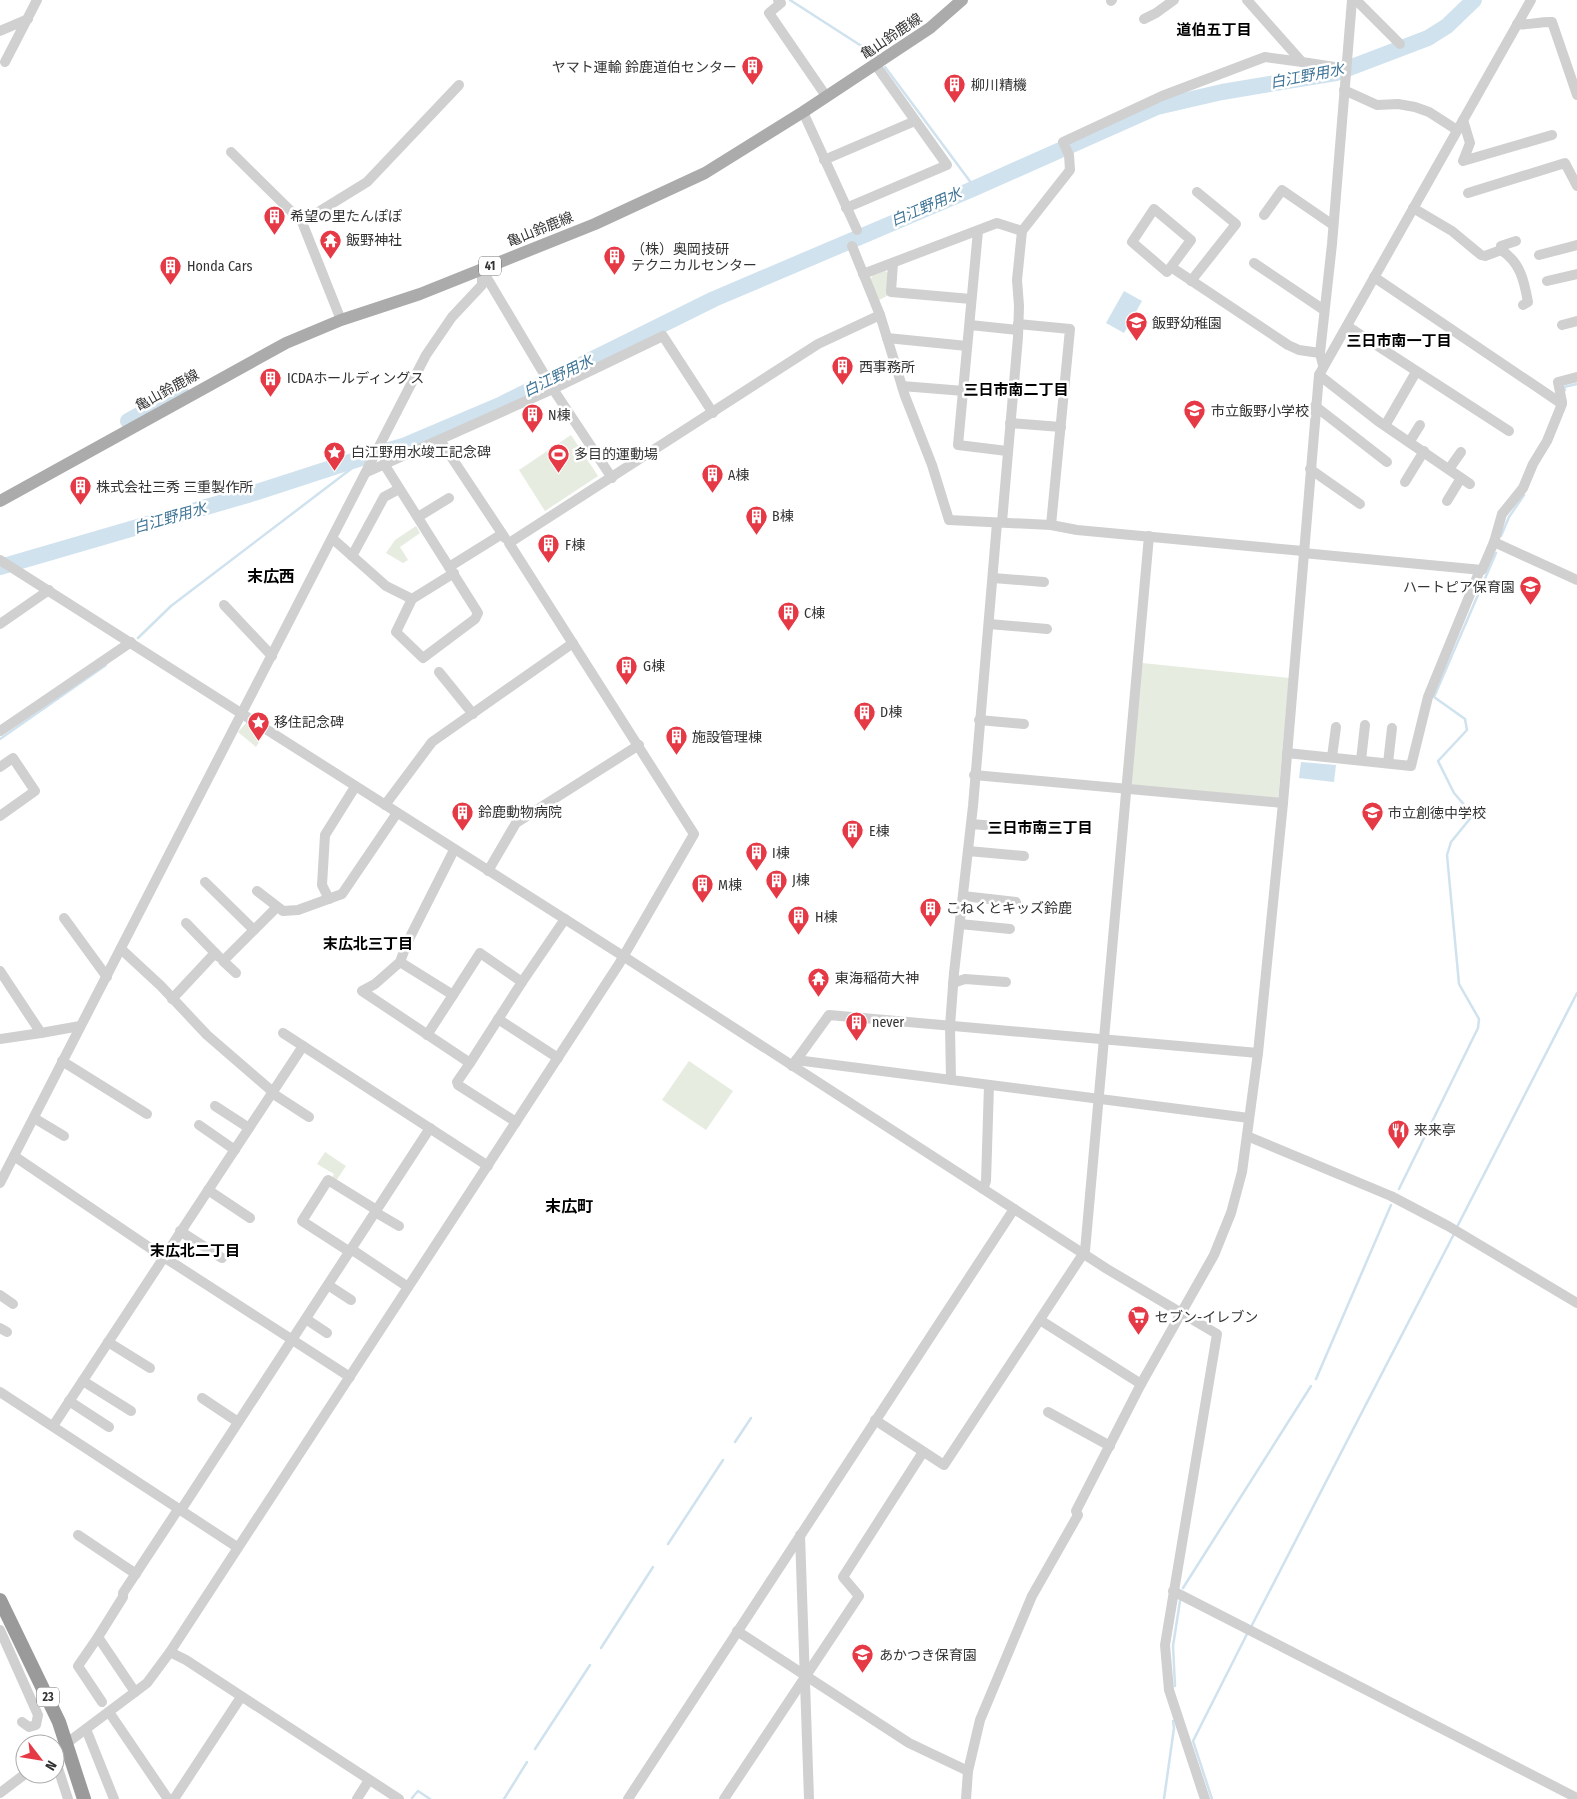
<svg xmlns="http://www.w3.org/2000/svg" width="1577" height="1799" viewBox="0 0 1577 1799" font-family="'Fira Sans Condensed','Noto Sans JP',sans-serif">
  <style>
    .green { fill: #e6ecdf }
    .water { fill: #cfe2ee }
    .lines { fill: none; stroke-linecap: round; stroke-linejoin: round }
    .stream { stroke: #cfe2ee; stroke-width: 2.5 }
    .river { stroke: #cfe2ee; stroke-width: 16 }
    .minor { stroke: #d0d0d0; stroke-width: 10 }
    .major { stroke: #ababab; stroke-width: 12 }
    .highway { stroke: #9a9a9a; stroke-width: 14 }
    .labels { text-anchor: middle; stroke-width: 5; stroke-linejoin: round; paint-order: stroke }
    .shield { fill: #fff; stroke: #707070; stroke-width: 1 }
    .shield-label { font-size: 12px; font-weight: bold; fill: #333 }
    .street-label { font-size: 14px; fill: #333; stroke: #fff }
    .poi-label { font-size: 14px; fill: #333; stroke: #fff; text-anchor: start }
    .neighbourhood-label { font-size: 15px; font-weight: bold; fill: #000; stroke: #fff }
    .water-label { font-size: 15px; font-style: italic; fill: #3f7597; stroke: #fff }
    .quarter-label { font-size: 16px; font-weight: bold; fill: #000; stroke: #fff }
  </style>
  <rect width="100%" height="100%" fill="#fff"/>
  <g class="green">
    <path d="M885,271L890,274L889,295L877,301L869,283L872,276Z"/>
    <path d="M571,435L598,476L545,511L519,470Z"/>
    <path d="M416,526L420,533L400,547L408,560L403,563L386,553L395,540Z"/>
    <path d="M1142,663L1289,678L1278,800L1129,786Z"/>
    <path d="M247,722L265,733L256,747L238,732Z"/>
    <path d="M689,1061L733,1091L706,1130L662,1100Z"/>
    <path d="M325,1152L346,1166L336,1181L332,1178L334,1174L317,1164Z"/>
  </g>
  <g class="water">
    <path d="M1124,291L1142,301L1124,333L1106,323Z"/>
    <path d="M1301,762L1336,765L1334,782L1299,778Z"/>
  </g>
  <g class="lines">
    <g class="stream">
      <path d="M790,0L877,56"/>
      <path d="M885,67L975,188"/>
      <path d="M1565,390L1564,387L1577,384"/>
      <path d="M1501,536L1509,517L1524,495"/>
      <path d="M138,638L171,606L368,456"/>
      <path d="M0,739L106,665"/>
      <path d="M1399,1189L1478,1028L1479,1019L1459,984L1447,855L1451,842L1473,815L1454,793L1438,761L1467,730L1465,719L1434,697L1496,553"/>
      <path d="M1457,1227L1577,993"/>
      <path d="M1316,1379L1391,1205"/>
      <path d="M735,1442L751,1418"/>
      <path d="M668,1544L723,1460"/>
      <path d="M1183,1588L1311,1386"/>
      <path d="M1251,1627L1455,1232"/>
      <path d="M601,1648L653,1567"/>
      <path d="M1175,1686L1173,1646L1180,1601"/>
      <path d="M535,1749L590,1665"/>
      <path d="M412,1798L418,1791L430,1799"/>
      <path d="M504,1799L527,1762"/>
      <path d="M1164,1799L1174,1728L1173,1721"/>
      <path d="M1212,1799L1193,1741L1248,1632"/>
    </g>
    <g class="river">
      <path d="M128,421L181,392"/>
      <path d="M386,451L403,446L502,404L714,299L975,188L1157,107L1222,92L1336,73L1428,38L1447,26L1474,0"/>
      <path d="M0,567L251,494L368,456"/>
    </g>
    <g class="minor">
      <path d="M778,0L781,3L769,13L826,96"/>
      <path d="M1247,0L1302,62L1341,68L1346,64"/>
      <path d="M1356,0L1400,44"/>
      <path d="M1111,1L1112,0"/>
      <path d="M1144,19L1156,13L1174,0"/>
      <path d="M1517,24C1529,26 1540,21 1552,22L1577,95"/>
      <path d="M0,31L28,19"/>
      <path d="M5,62L37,0"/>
      <path d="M1344,90L1377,105L1398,104L1415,107L1429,112L1457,130"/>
      <path d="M803,112L857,230"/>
      <path d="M1463,120L1470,143L1463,161L1552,135"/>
      <path d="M231,152L302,222L341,320"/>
      <path d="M824,160L915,121"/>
      <path d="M1468,193L1565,163L1577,186"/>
      <path d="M846,208L947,165L875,64"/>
      <path d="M1413,208L1452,231L1481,255L1485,256L1501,250C1520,262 1524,280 1528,302L1523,305"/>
      <path d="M1264,215L1282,190L1333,225"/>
      <path d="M302,222L367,182L459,85"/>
      <path d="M978,231L958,445L1007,451"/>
      <path d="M1022,231L1070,170L1069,155L1063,142L1162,96L1265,57L1302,62"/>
      <path d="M852,246L880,315L905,396L932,465L949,520L1051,525L1077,530L1303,551"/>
      <path d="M1501,250V246L1516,241"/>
      <path d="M1539,255L1577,245"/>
      <path d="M893,263L891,292L971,299"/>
      <path d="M1254,263L1324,310"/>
      <path d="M1171,267L1167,272L1132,242L1154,209L1191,240L1171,267L1288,345L1299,350L1320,353"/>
      <path d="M484,273L553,389L612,478"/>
      <path d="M863,274L997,223L1022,231L1017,280L1019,306L1018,337L1002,522"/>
      <path d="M1191,281L1236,224L1197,192"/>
      <path d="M1547,281L1577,274"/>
      <path d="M1018,324L1070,329L1051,525"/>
      <path d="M970,325L1018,330"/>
      <path d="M1562,325L1577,321"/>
      <path d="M1347,326L1509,431"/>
      <path d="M887,338L967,346"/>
      <path d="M1323,365L1320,353L1332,244L1352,0"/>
      <path d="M1319,375L1378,421L1470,484"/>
      <path d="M902,386L964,391"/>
      <path d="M1562,402L1558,382L1577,377"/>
      <path d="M1315,406L1387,462"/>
      <path d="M1010,423L1061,427"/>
      <path d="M1386,424L1416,372"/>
      <path d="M440,440L505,538"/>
      <path d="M1410,441L1420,425"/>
      <path d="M384,464L449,567"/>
      <path d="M1310,469L1360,504"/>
      <path d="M1449,469L1461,452"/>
      <path d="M367,472L553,389L663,336L713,413"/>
      <path d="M1405,482L1424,451"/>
      <path d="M1447,501L1461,478"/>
      <path d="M418,517L449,498"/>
      <path d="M333,539L386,586L412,599"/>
      <path d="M1494,542L1577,580"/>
      <path d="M1303,553L1482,570L1494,542L1502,514L1523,488L1533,464L1547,441L1562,404L1374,277"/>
      <path d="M352,556L384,497L399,489"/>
      <path d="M0,560L623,956L1107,1269L1217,1334L1165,1645L1169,1690L1205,1799"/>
      <path d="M454,573L412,599L396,632L423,658L475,619L478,613L449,567L502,534"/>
      <path d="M993,578L1044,582"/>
      <path d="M224,605L272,656"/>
      <path d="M0,624L49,590"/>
      <path d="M989,624L1047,629"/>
      <path d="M439,672L473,714"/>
      <path d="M979,720L1024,724"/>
      <path d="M0,731L131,642"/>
      <path d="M1287,753L1411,766L1428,697L1480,570"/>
      <path d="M1332,757L1336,727"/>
      <path d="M1361,760L1365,725"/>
      <path d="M1388,763L1392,728"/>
      <path d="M0,767L13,758L35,791L0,816"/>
      <path d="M974,775L1283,803"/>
      <path d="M385,805L432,742L573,643"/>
      <path d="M971,824L1022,828"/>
      <path d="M968,851L1024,856"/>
      <path d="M488,871L516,823L639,745"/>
      <path d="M205,882L254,930L276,908"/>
      <path d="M257,891L283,911L298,910L342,894L397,813"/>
      <path d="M963,896L1016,902"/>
      <path d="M329,899L322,885L325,835L355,787"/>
      <path d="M64,918L107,977"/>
      <path d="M186,923L219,957"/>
      <path d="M960,924L1010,929"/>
      <path d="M121,949L161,986L207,1035L273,1092"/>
      <path d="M400,962L453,995L480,953L522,982L470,1063L362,991L375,984L400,962L407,943L454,850"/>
      <path d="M0,971L41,1033L80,1026"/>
      <path d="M236,973L223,961L254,930"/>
      <path d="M522,982L565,919"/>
      <path d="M953,983L965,979L1006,982"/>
      <path d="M172,999L215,953"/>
      <path d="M498,1019L558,1058"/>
      <path d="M283,1033L303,1046"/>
      <path d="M427,1035L453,995"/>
      <path d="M0,1039L41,1033"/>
      <path d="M796,1060L1249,1118"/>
      <path d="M62,1061L147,1114"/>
      <path d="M470,1063L457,1082L458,1085L516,1122"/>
      <path d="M792,1066L829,1015L1258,1053"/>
      <path d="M951,1080L950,1026L954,973L973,806L997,523"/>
      <path d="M272,1093L309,1117"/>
      <path d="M215,1106L249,1128"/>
      <path d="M34,1118L64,1136"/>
      <path d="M199,1125L235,1150"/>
      <path d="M1247,1136L1391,1196L1448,1226L1577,1303"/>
      <path d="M14,1156L156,1252L350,1377"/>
      <path d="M0,1183L426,355L452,317L482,285V269"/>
      <path d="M983,1189L986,1181L989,1085"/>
      <path d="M208,1190L250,1218"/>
      <path d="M375,1212L399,1226"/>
      <path d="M180,1231L222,1258"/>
      <path d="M351,1249L408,1287"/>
      <path d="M350,1252L302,1221L328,1180L375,1209"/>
      <path d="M328,1285L351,1300"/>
      <path d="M0,1295L13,1304"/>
      <path d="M306,1319L327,1333"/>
      <path d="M1040,1320L1141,1384"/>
      <path d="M0,1328L7,1332"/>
      <path d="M108,1342L150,1368"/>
      <path d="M83,1381L131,1411"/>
      <path d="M0,1392L237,1547"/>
      <path d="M202,1398L238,1422"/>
      <path d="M69,1401L109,1427"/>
      <path d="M1048,1412L1110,1446"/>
      <path d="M875,1420L944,1465L1085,1251L1149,536"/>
      <path d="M53,1426L303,1046L488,1166"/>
      <path d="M181,1510L430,1128"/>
      <path d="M78,1535L136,1574"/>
      <path d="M800,1535L809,1799"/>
      <path d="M1173,1591L1577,1798"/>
      <path d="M0,1630L38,1715L36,1725L29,1727L22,1722"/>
      <path d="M737,1631L909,1743L968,1771"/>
      <path d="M98,1637L78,1666L102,1702"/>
      <path d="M170,1652L186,1660L399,1799"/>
      <path d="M135,1692L98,1637L123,1597V1593L179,1508"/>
      <path d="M109,1712L168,1799"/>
      <path d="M86,1729L114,1799"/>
      <path d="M55,1752L147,1683L170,1652L619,964L694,834L509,543L818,344L880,315"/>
      <path d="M55,1759L68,1799"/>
      <path d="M0,1793L25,1774"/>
      <path d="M174,1799L241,1697"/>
      <path d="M357,1799L369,1780"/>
      <path d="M628,1799L1014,1209"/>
      <path d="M724,1799L859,1596L843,1577L923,1452"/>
      <path d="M966,1799L968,1771L980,1720L1032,1596L1078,1515L1076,1511L1141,1384L1214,1255L1231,1213L1242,1172L1258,1053L1283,803L1319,375L1531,0"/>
    </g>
    <path class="major" d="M0,501L286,343L341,320L420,294L595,224L705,173L803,112L930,28L962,0"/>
    <path class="highway" d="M0,1600L59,1722L84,1799"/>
  </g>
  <defs>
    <symbol id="building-pin" viewBox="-11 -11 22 30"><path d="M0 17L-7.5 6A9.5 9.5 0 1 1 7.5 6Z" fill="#e63946" stroke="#fff"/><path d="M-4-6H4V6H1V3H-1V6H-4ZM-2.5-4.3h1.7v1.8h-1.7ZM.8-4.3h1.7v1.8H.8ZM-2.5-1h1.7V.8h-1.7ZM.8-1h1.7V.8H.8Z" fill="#fff"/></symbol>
    <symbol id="temple-pin" viewBox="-11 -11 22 30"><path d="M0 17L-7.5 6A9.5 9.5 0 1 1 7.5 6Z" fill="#e63946" stroke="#fff"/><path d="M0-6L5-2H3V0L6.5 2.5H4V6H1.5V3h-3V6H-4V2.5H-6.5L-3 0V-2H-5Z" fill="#fff"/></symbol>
    <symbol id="school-pin" viewBox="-11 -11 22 30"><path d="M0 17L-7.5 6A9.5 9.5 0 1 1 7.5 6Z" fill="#e63946" stroke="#fff"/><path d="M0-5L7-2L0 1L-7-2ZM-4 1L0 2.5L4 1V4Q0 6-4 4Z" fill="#fff"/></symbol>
    <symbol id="sight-pin" viewBox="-11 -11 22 30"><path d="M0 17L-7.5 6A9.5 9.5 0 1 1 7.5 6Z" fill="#e63946" stroke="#fff"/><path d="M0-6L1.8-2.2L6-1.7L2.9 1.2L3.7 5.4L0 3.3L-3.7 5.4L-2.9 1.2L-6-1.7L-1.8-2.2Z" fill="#fff"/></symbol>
    <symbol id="stadium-pin" viewBox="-11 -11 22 30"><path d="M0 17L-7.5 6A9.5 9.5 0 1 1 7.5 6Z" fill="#e63946" stroke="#fff"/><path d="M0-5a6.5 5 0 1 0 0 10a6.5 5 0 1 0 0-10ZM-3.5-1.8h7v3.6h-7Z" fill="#fff"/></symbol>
    <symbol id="restaurant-pin" viewBox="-11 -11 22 30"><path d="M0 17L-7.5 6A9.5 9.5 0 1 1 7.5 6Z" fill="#e63946" stroke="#fff"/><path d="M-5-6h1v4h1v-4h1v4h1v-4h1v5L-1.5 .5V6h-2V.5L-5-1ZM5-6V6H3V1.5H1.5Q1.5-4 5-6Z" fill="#fff"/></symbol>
    <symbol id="supermarket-pin" viewBox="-11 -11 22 30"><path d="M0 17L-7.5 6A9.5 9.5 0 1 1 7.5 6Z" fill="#e63946" stroke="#fff"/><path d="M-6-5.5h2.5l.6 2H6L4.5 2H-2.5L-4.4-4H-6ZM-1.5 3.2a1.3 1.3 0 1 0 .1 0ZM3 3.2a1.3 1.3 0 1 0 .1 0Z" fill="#fff"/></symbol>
  </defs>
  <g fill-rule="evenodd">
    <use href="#building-pin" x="740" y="54" width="25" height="34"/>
    <use href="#building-pin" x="942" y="72" width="25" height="34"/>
    <use href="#building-pin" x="262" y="204" width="25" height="34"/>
    <use href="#temple-pin" x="318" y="228" width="25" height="34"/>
    <use href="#building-pin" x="602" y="244" width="25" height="34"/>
    <use href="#building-pin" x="158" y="254" width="25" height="34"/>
    <use href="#school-pin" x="1124" y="310" width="25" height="34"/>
    <use href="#building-pin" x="830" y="354" width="25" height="34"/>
    <use href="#building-pin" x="258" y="366" width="25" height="34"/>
    <use href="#school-pin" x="1182" y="398" width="25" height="34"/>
    <use href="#building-pin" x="520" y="402" width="25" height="34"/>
    <use href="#sight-pin" x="322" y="440" width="25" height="34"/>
    <use href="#stadium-pin" x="546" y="442" width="25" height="34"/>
    <use href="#building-pin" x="700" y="462" width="25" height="34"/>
    <use href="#building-pin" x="68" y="474" width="25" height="34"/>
    <use href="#building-pin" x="744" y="504" width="25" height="34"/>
    <use href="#building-pin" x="536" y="532" width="25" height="34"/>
    <use href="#school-pin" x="1518" y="574" width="25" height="34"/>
    <use href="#building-pin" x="776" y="600" width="25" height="34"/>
    <use href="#building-pin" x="614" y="654" width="25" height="34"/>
    <use href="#building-pin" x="852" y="700" width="25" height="34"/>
    <use href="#sight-pin" x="246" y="710" width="25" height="34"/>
    <use href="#building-pin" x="664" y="724" width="25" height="34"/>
    <use href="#building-pin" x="450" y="800" width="25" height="34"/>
    <use href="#school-pin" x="1360" y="800" width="25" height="34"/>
    <use href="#building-pin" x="840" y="818" width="25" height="34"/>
    <use href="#building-pin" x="744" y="840" width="25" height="34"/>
    <use href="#building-pin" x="764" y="868" width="25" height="34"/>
    <use href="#building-pin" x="690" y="872" width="25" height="34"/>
    <use href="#building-pin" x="918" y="896" width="25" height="34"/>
    <use href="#building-pin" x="786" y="904" width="25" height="34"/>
    <use href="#temple-pin" x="806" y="966" width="25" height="34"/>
    <use href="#building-pin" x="844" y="1010" width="25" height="34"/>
    <use href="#restaurant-pin" x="1386" y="1118" width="25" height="34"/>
    <use href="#supermarket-pin" x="1126" y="1304" width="25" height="34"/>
    <use href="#school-pin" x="850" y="1642" width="25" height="34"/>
  </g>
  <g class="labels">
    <g class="shield">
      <rect x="479" y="256.5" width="22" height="19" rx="4"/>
      <rect x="37" y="1687.5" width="22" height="19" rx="4"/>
    </g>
    <g class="shield-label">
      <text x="490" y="270">41</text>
      <text x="48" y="1701">23</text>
    </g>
    <g class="street-label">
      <text transform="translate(891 36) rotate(-34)" y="5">亀山鈴鹿線</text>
      <text transform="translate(540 229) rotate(-22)" y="5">亀山鈴鹿線</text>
      <text transform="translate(167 390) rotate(-29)" y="5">亀山鈴鹿線</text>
    </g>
    <g class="poi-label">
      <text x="737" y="72" text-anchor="end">ヤマト運輸 鈴鹿道伯センター</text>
      <text x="971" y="90">柳川精機</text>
      <text x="290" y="221">希望の里たんぽぽ</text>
      <text x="346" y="245">飯野神社</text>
      <text x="631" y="254">（株）奥岡技研<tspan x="631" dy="16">テクニカルセンター</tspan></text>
      <text x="187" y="271">Honda Cars</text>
      <text x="1152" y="328">飯野幼稚園</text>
      <text x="859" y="372">西事務所</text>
      <text x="287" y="383">ICDAホールディングス</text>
      <text x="1211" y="416">市立飯野小学校</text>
      <text x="548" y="420">N棟</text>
      <text x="351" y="457">白江野用水竣工記念碑</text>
      <text x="574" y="459">多目的運動場</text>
      <text x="728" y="480">A棟</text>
      <text x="96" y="492">株式会社三秀 三重製作所</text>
      <text x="772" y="521">B棟</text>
      <text x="565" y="550">F棟</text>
      <text x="1515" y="592" text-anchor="end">ハートピア保育園</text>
      <text x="804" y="618">C棟</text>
      <text x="643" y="671">G棟</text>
      <text x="880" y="717">D棟</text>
      <text x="274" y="727">移住記念碑</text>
      <text x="692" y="742">施設管理棟</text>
      <text x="478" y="817">鈴鹿動物病院</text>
      <text x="1388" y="818">市立創徳中学校</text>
      <text x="869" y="836">E棟</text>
      <text x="772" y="858">I棟</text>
      <text x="792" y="885">J棟</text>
      <text x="718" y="890">M棟</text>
      <text x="946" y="913">こねくとキッズ鈴鹿</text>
      <text x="815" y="922">H棟</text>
      <text x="835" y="983">東海稲荷大神</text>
      <text x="872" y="1027">never</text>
      <text x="1414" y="1135">来来亭</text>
      <text x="1155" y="1322">セブン-イレブン</text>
      <text x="879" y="1660">あかつき保育園</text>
    </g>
    <g class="neighbourhood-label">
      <text x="1214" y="35">道伯五丁目</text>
      <text x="1399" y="346">三日市南一丁目</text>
      <text x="1016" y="395">三日市南二丁目</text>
      <text x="1040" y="833">三日市南三丁目</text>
      <text x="368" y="949">末広北三丁目</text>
      <text x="195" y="1256">末広北二丁目</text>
    </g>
    <g class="water-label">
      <text transform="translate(1307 76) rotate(-11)" y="5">白江野用水</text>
      <text transform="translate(926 207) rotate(-23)" y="5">白江野用水</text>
      <text transform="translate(558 376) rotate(-26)" y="5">白江野用水</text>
      <text transform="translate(170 518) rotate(-16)" y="5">白江野用水</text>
    </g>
    <g class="quarter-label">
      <text x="271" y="582">末広西</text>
      <text x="569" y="1212">末広町</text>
    </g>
  </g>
  <g transform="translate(40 1759) rotate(121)"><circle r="24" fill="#ffffff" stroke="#adadad"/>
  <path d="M0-4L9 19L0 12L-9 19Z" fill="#e63946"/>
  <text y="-8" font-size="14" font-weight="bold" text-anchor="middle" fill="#333333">N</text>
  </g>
</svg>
